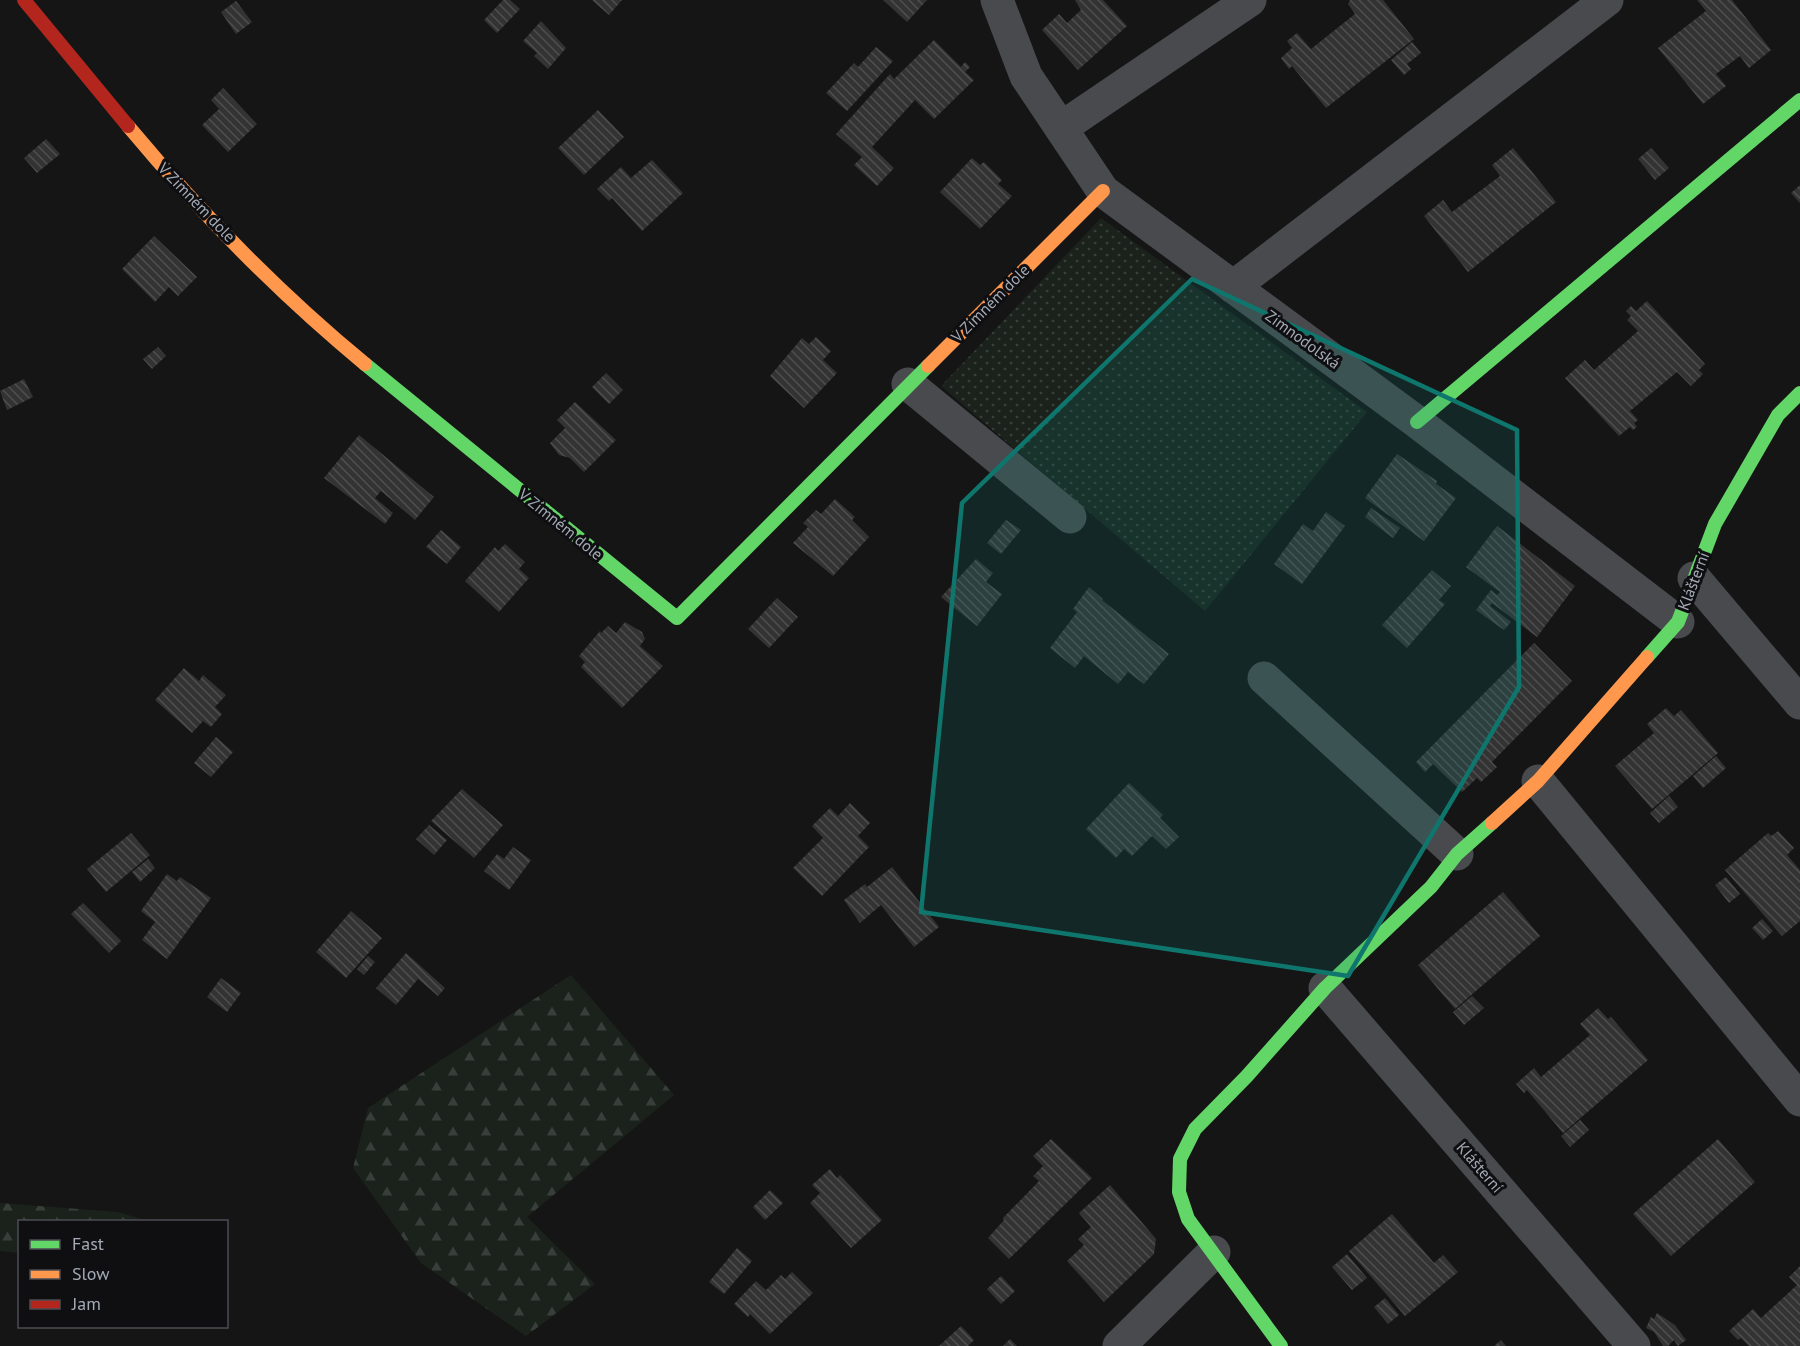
<svg xmlns="http://www.w3.org/2000/svg" width="1800" height="1346" viewBox="0 0 1800 1346" font-family="'PT Sans',sans-serif">
  <style>
    .grass { fill: url(#grass-dots) }
    .forest { fill: url(#forest-firs) }
    .building { fill: url(#building-back-hatch) }
    .lines { fill: none; stroke-linecap: round; stroke-linejoin: round }
    .street { stroke: #484a4e; stroke-width: 33 }
    .fast { stroke: #63d668; stroke-width: 14 }
    .slow { stroke: #ff974d; stroke-width: 14 }
    .jam { stroke: #b3261e; stroke-width: 14 }
    .marked { fill: #0f766e; fill-opacity: 0.2; stroke: #0f766e; stroke-width: 4.5; stroke-linejoin: round }
    .labels { text-anchor: middle; stroke-width: 6; stroke-linejoin: round; paint-order: stroke }
    .street-label { font-size: 16px; fill: #a4abb7; stroke: #0f0f11 }
  </style>
  <defs>
    <pattern id="grass-dots" width="8" height="8" patternUnits="userSpaceOnUse" patternTransform="scale(1.5)"><rect width="8" height="8" fill="#1a221b"/><path d="M2 2h.1M6 6h.1" fill="none" stroke="#383f3a" stroke-width="1.8" stroke-linecap="round"/></pattern>
    <pattern id="forest-firs" width="22" height="20" patternUnits="userSpaceOnUse" patternTransform="scale(1.5)"><rect width="22" height="20" fill="#1a221b"/><path d="M5 1l3.5 6h-7zM16 11l3.5 6h-7z" fill="#383f3a"/></pattern>
    <pattern id="building-back-hatch" width="6" height="6" patternUnits="userSpaceOnUse" patternTransform="scale(1.5)"><rect width="6" height="6" fill="#333334"/><path d="M-1 5l2 2M0 0l6 6M5-1l2 2" fill="none" stroke="#4e4e4f"/></pattern>
  </defs>
  <rect width="100%" height="100%" fill="#151515"/>
  <path class="grass" d="M1101,218L1367,412L1205,611L941,386Z"/>
  <g class="forest">
    <path d="M571,975L674,1095L527,1217L595,1284L526,1336L421,1263L353,1168L368,1108Z"/>
    <path d="M0,1203L118,1212L148,1221L20,1222L19,1253L0,1251Z"/>
  </g>
  <g class="building">
    <path d="M503,0H510L520,9L497,33L484,20Z"/>
    <path d="M592,0H622L609,15Z"/>
    <path d="M883,0H927L907,22Z"/>
    <path d="M1075,0H1103L1127,26L1078,70L1042,30L1059,14L1067,23L1081,10Z"/>
    <path d="M1350,0H1383L1414,39L1326,108L1292,66L1289,69L1281,58L1292,48L1287,41L1297,33L1311,49L1355,14L1348,4Z"/>
    <path d="M1697,0H1732L1771,50L1749,68L1740,56L1716,74L1726,86L1703,104L1658,48L1706,11Z"/>
    <path d="M236,1L252,22L236,34L221,12Z"/>
    <path d="M541,21L566,48L548,69L534,56L537,53L523,41Z"/>
    <path d="M934,40L961,67L965,62L970,67L965,72L974,80L934,119L915,100L872,147L894,168L877,186L854,165L862,157L836,134L890,74L894,79Z"/>
    <path d="M1412,42L1421,53L1407,64L1411,69L1404,75L1391,60Z"/>
    <path d="M876,47L893,61L847,111L826,93L854,63L858,67Z"/>
    <path d="M223,88L257,124L228,152L202,125L219,109L211,100Z"/>
    <path d="M598,110L624,137L584,175L558,148Z"/>
    <path d="M46,139L60,154L37,173L24,158Z"/>
    <path d="M1513,148L1556,202L1468,272L1424,216L1443,200L1452,212L1500,176L1492,165Z"/>
    <path d="M1651,148L1669,168L1655,180L1638,159Z"/>
    <path d="M972,158L980,165L984,162L1002,180L998,184L1012,196L980,229L940,192Z"/>
    <path d="M652,160L683,193L642,231L612,198L609,201L597,189L621,167L631,178Z"/>
    <path d="M1800,185V203L1791,193Z"/>
    <path d="M154,236L197,277L178,296L169,287L155,302L122,269Z"/>
    <path d="M1647,301L1705,364L1699,370L1703,374L1691,386L1677,372L1630,411L1638,420L1634,423L1637,427L1633,430L1630,427L1619,436L1565,378L1585,360L1594,370L1638,331L1627,320L1631,316L1626,311L1631,306L1636,311Z"/>
    <path d="M816,337L831,351L823,360L837,373L804,408L770,376L802,338L809,344Z"/>
    <path d="M158,347L166,356L152,369L143,359Z"/>
    <path d="M606,373L623,390L609,404L592,387Z"/>
    <path d="M24,379L33,397L7,410L0,391Z"/>
    <path d="M575,402L616,440L584,472L570,458L559,455L550,443L565,428L557,420Z"/>
    <path d="M359,435L434,497L415,520L381,491L375,498L393,513L385,524L324,478Z"/>
    <path d="M1397,454L1437,481L1436,484L1456,498L1424,541L1365,498Z"/>
    <path d="M835,499L855,517L852,520L869,537L833,576L793,543L808,527L803,523L816,510L821,514Z"/>
    <path d="M1371,508L1400,528L1393,538L1365,517Z"/>
    <path d="M1326,512L1345,526L1302,584L1274,564L1303,524L1313,531Z"/>
    <path d="M1006,520L1021,530L1001,554L987,543Z"/>
    <path d="M1497,526L1575,586L1537,637L1492,603L1490,606L1511,622L1504,630L1476,610L1491,590L1497,595L1500,592L1466,567Z"/>
    <path d="M441,530L461,547L447,564L426,547Z"/>
    <path d="M505,544L525,562L519,569L529,578L499,612L465,581L495,547L498,551Z"/>
    <path d="M976,559L993,573L986,582L1002,594L977,626L941,597Z"/>
    <path d="M1432,570L1451,586L1439,600L1445,604L1407,648L1382,625Z"/>
    <path d="M1089,587L1103,599L1102,600L1169,654L1144,684L1128,672L1118,684L1084,656L1075,668L1050,648L1077,612L1073,609Z"/>
    <path d="M777,598L798,617L769,648L748,629Z"/>
    <path d="M625,622L642,632L645,639L640,646L663,666L622,708L581,667L585,662L579,656L600,631L601,633L608,626L616,633Z"/>
    <path d="M1534,643L1572,681L1492,762L1497,767L1481,782L1477,778L1462,792L1433,764L1425,772L1416,762Z"/>
    <path d="M184,668L199,681L203,675L226,695L215,707L222,714L211,727L203,721L192,733L155,700Z"/>
    <path d="M1666,708L1674,716L1681,710L1718,753L1652,809L1615,766L1654,733L1647,724Z"/>
    <path d="M216,737L233,752L211,777L194,763Z"/>
    <path d="M1716,756L1726,768L1703,788L1693,776Z"/>
    <path d="M1129,783L1163,815L1160,818L1179,837L1166,849L1152,836L1132,856L1124,849L1116,858L1086,829Z"/>
    <path d="M462,789L503,825L474,858L431,821Z"/>
    <path d="M1669,796L1678,807L1659,823L1650,813Z"/>
    <path d="M850,803L870,823L858,836L869,847L822,896L793,868L823,838L812,826L830,808L838,816Z"/>
    <path d="M429,825L447,840L434,855L416,839Z"/>
    <path d="M1778,831L1794,848L1787,855L1800,870V921L1782,936L1725,870L1768,833L1771,836Z"/>
    <path d="M131,833L150,855L106,892L87,869Z"/>
    <path d="M513,847L531,860L509,890L484,871L497,854L504,859Z"/>
    <path d="M148,859L155,868L140,882L132,872Z"/>
    <path d="M892,867L939,927L914,947L881,905L860,923L844,900L865,884L867,887Z"/>
    <path d="M167,874L177,881L180,877L211,898L167,959L142,940L155,922L141,911Z"/>
    <path d="M1726,877L1740,894L1729,903L1715,885Z"/>
    <path d="M1503,892L1540,936L1455,1009L1418,965Z"/>
    <path d="M83,903L121,941L109,953L71,914Z"/>
    <path d="M351,911L382,938L346,978L316,952Z"/>
    <path d="M1762,919L1773,931L1763,940L1752,928Z"/>
    <path d="M406,953L445,988L438,996L418,979L396,1005L376,988Z"/>
    <path d="M368,956L375,962L364,975L357,969Z"/>
    <path d="M221,978L241,993L227,1012L207,997Z"/>
    <path d="M1472,996L1484,1008L1464,1025L1453,1012Z"/>
    <path d="M1598,1008L1608,1019L1611,1017L1648,1060L1563,1133L1527,1090L1524,1093L1516,1084L1534,1068L1541,1077L1590,1035L1580,1024Z"/>
    <path d="M1580,1120L1589,1130L1570,1147L1561,1136Z"/>
    <path d="M1051,1139L1092,1178L1009,1259L988,1238L1004,1220L1003,1218L1039,1181L1033,1176L1043,1166L1033,1156Z"/>
    <path d="M1718,1139L1755,1182L1671,1256L1633,1214Z"/>
    <path d="M830,1169L837,1178L840,1175L882,1220L851,1248L810,1203L820,1193L812,1185Z"/>
    <path d="M1110,1185L1156,1239L1154,1254L1104,1302L1067,1261L1084,1245L1078,1239L1091,1227L1079,1213Z"/>
    <path d="M770,1190L783,1203L765,1220L753,1207Z"/>
    <path d="M1392,1214L1434,1263L1443,1255L1458,1272L1405,1316L1349,1251Z"/>
    <path d="M737,1248L752,1261L724,1294L709,1282Z"/>
    <path d="M1347,1254L1367,1278L1352,1290L1332,1267Z"/>
    <path d="M1800,1266V1346H1749L1741,1338L1738,1340L1729,1331L1753,1309L1761,1318L1797,1285L1789,1277Z"/>
    <path d="M792,1272L813,1293L770,1334L750,1314L748,1317L734,1304L756,1281L766,1290L781,1275L785,1279Z"/>
    <path d="M1001,1276L1015,1291L1001,1304L987,1289Z"/>
    <path d="M1385,1298L1399,1315L1388,1324L1374,1307Z"/>
    <path d="M1657,1313L1675,1325L1686,1340L1678,1346L1674,1340L1668,1346H1663L1654,1332L1646,1328L1651,1317L1654,1319Z"/>
    <path d="M961,1326L974,1340L968,1346H939Z"/>
    <path d="M1010,1339L1017,1346H1003Z"/>
    <path d="M1501,1340L1506,1346H1494Z"/>
  </g>
  <g class="lines">
    <g class="street">
      <path d="M997,0L1026,76L1103,191L1417,422L1678,622"/>
      <path d="M1061,128L1250,0"/>
      <path d="M1233,287L1607,0"/>
      <path d="M908,384L1070,517"/>
      <path d="M1694,578L1800,703"/>
      <path d="M1264,678L1457,854"/>
      <path d="M1538,781L1800,1100"/>
      <path d="M1325,988L1634,1346"/>
      <path d="M1119,1346L1214,1252"/>
    </g>
    <g class="fast">
      <path d="M365,364L677,618L928,366"/>
      <path d="M1417,422L1800,100"/>
      <path d="M1647,657L1678,622L1715,524L1778,415L1800,393"/>
      <path d="M1281,1346L1188,1219L1179,1192L1180,1159L1195,1129L1247,1076L1325,988L1431,887L1457,854L1492,823"/>
    </g>
    <g class="slow">
      <path d="M128,126C199,211 280,294 365,364"/>
      <path d="M928,366L1103,191"/>
      <path d="M1492,823L1538,781L1647,657"/>
    </g>
    <path class="jam" d="M24,0L128,126"/>
  </g>
  <path class="marked" d="M1192,279L1517,430L1519,687L1348,976L921,912L962,503Z"/>
  <g class="labels">
    <g class="street-label">
      <text transform="translate(197 202) rotate(46)" y="6">V Zimném dole</text>
      <text transform="translate(990 303) rotate(-45)" y="6">V Zimném dole</text>
      <text transform="translate(1303 339) rotate(36)" y="6">Zimnodolská</text>
      <text transform="translate(561 524) rotate(39)" y="6">V Zimném dole</text>
      <text transform="translate(1693 581) rotate(-69)" y="6">Klášterní</text>
      <text transform="translate(1480 1167) rotate(49)" y="6">Klášterní</text>
    </g>
  </g>
  <rect x="18" y="1220" width="210" height="108" fill="#0f0f11" stroke="#4b4d53" stroke-width="1.5"/>
  <rect x="30" y="1240" width="30" height="9" fill="#63d668" stroke="#4b4d53" stroke-width="1.5"/>
  <text x="72" y="1250" font-size="18" fill="#a4abb7">Fast</text>
  <rect x="30" y="1270" width="30" height="9" fill="#ff974d" stroke="#4b4d53" stroke-width="1.5"/>
  <text x="72" y="1280" font-size="18" fill="#a4abb7">Slow</text>
  <rect x="30" y="1300" width="30" height="9" fill="#b3261e" stroke="#4b4d53" stroke-width="1.5"/>
  <text x="72" y="1310" font-size="18" fill="#a4abb7">Jam</text>
</svg>
